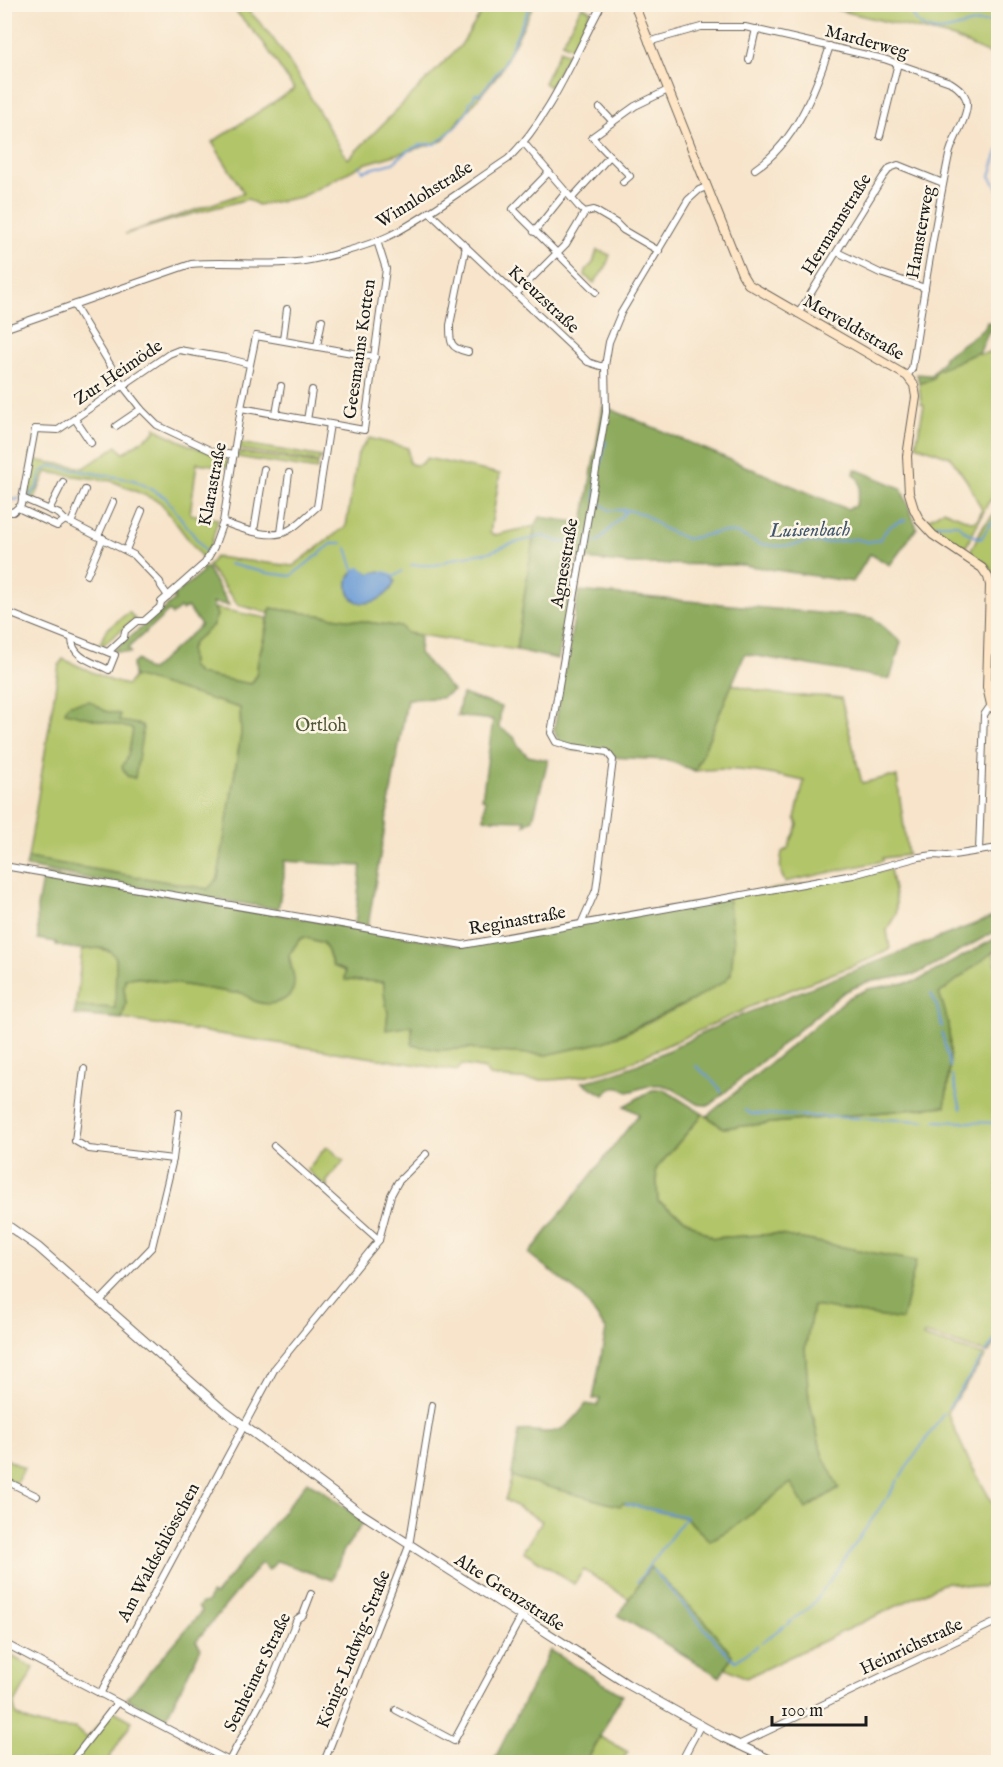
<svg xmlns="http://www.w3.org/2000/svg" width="1003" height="1767" viewBox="0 0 1003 1767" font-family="'IM FELL English',serif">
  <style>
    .green { fill: #b2c569; stroke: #677042; stroke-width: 1.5 }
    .forest { fill: #8daa5d; stroke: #54633c; stroke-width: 1.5 }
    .water { fill: #6c9cd5; stroke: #445c78; stroke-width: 1.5 }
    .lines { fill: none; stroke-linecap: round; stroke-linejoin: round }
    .stream { stroke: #6c9cd5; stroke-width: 2 }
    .minor-casing { stroke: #696259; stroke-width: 8 }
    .tertiary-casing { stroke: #696259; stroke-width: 10 }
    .secondary-casing { stroke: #696259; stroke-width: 10 }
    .minor { stroke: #fff; stroke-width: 6 }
    .tertiary { stroke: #fff; stroke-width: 8 }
    .secondary { stroke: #fde5c5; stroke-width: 8 }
    .labels { text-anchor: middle; stroke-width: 5; stroke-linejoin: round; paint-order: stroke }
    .street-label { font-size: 18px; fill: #1c1c1c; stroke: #fcf5e5 }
    .park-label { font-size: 18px; fill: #505737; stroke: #fcf5e5 }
    .water-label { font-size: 20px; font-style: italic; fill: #40566f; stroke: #fcf5e5 }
  </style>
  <rect width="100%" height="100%" fill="#fcf5e5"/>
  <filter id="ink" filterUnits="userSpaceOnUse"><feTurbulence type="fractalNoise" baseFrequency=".0167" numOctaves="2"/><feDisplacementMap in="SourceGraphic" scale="12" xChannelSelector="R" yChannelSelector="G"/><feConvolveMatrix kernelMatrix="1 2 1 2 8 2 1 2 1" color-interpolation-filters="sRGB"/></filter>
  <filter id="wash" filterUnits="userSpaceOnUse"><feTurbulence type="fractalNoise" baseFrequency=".008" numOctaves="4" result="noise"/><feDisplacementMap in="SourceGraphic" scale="24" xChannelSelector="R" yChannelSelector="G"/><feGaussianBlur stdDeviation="1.35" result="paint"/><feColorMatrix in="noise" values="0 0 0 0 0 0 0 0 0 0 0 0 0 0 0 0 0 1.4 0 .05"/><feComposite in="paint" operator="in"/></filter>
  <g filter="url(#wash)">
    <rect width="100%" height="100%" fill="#f7e4cb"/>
    <g class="green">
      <path d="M230,5H242C286,42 315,111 348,159L461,45L486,5H534L500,72L442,141L364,164L301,197L258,205L248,199L192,214L125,234L244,193L212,142L294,89L263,42Z"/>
      <path d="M817,5H998V58L954,38Z"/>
      <path d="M582,6L591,11L571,48L562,43Z"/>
      <path d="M560,50L568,54L550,87L544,83Z"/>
      <path d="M597,250L610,255L606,267L594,283L585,276L586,270L593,263Z"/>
      <path d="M998,349V493L988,503L967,545L963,548L933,528L927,520L943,510L973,522L978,519L982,510L967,481L950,457L916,445L924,405L921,403L919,384L933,378L936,371L976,353L983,354Z"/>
      <path d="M155,427L160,431L189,445L224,457L227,461L228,467L197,463L190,514L218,519L211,545L203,559L160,502L112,481L46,472L34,500L28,495L34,460L84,468L117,446L123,453L155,432Z"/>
      <path d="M369,438L408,448L409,463C418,467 421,465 427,458L500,474L490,533L495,535L535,526L516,650L407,633L401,627L271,608L269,613L238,605L208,566L215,557L293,566L346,526L358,453Z"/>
      <path d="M239,443L322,457V459H319V462L238,449Z"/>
      <path d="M238,452L318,464L317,470L237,457Z"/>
      <path d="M998,509V576H995L989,566L970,552L982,528Z"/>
      <path d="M214,608L267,618C266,632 262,643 259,656C256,667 259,674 251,684L198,674L191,666L190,649L194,642L213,625L217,615Z"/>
      <path d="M129,612L135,619L103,645L100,644L106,630Z"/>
      <path d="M63,659L112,681L127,685L135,675L240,708L241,734L218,878L209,889L28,858L59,665Z"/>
      <path d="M732,684C753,690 777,695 798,696C813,696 826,695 841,698L862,783L887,777H897L908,855L883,858V861L785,882C779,872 780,864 782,852L788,848L798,825L795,818L804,781C766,773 733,766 695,771Z"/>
      <path d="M890,869L896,901V914L887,930L890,949L873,958L772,997L624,1065C574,1082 541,1083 489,1076L485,1069L462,1065L457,1071L122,1019L126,1004L124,988L125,979L135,977L234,993H246L253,1000L259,1003L294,980L289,955L299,940L303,937L323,943L328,951L333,966L345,971L346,980L384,982V993L388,1013L386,1030L412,1025L426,1047L439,1050L472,1048L480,1051L515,1053L562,1051L579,1048L622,1035L693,1000L731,974L728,897Z"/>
      <path d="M93,947L112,952L116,958V1008L76,1006L82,950Z"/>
      <path d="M993,951L996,965H998V1338L988,1353L924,1334L923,1337L986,1356L947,1412L969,1461L998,1513V1574L982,1588L947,1582L746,1678L726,1668L732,1655L650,1567L629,1599L584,1570L574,1584L523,1551L542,1521L505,1500L512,1477L611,1504L620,1505L622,1503L686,1518L710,1541C751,1516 788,1486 822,1454L809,1399L805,1349L813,1306L902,1320L916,1261L776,1234L713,1238L658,1201L656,1169L703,1114L723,1128L945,1106C951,1066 955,1032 939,994Z"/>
      <path d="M328,1147L344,1161L327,1181V1188L307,1170L325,1148Z"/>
      <path d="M4,1458L24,1468L16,1483L5,1478Z"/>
      <path d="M4,1652L34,1668L14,1705L16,1715C33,1725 56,1730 76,1728L87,1738L112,1710L132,1721L107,1762H5Z"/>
      <path d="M601,1737L628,1752L621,1762H586Z"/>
    </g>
    <g class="forest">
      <path d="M987,322L998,324V326L989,331L979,354L976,353L936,371L933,378L919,384L917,374L931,375L943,361L944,357L985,328Z"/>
      <path d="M603,406L847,509L855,506C859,495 864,482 854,474L855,469L901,488L917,528L890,565L870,554L853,582L743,565L630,564L577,558L558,659L516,650L535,526L540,517L583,523Z"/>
      <path d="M201,568H207L229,605L212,603L217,615L213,625L194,642L190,649L191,666L198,674L251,684C261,672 255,668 259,656C261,648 265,640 266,632C268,624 268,617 271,608L401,627L407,633L418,635L420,639L419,653L453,691L441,698L407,699L368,926L355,924L361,866L284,861V876L278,909L118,884L26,867L28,858L208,889L218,878L241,734L240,708L133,676L132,664L138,660L146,669L151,670L201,625L187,607L182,610L180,608L172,615L169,611L128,648L131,652L130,653L113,651L175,600L172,597L203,572Z"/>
      <path d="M579,591L873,618L901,642L890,679L745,654L695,771L667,760L610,757L609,752L570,750L560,744L554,730Z"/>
      <path d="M462,694L501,707L499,727L514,737L519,747L528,756L548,760L533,819L524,825L525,820L484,819L485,800L482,799L493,720L457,716Z"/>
      <path d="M90,701L105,711L120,714L119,721L142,725L143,729L135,778L127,776L122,767L128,756L133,729L65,712L67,706L70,704Z"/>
      <path d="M43,874L463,946L728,897L734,941L731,974L725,981L693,1000L604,1042L547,1055L480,1051L472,1048L439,1050L412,1045V1026L386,1030L388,1013L384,993V982L345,980V971L333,966L328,951L323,943L304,937L299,940L289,955C289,963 293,970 294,978C297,1000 272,1009 254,1001C246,997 245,991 234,993L135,977L125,979L124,988L126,1004L122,1019L74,1015L76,1006L115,1008L116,958C107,943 95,950 81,949C73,949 64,947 56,945V942L38,939L37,907Z"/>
      <path d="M998,915V930L917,974L867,982L844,992L710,1105C691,1108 680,1087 661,1085C650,1083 639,1090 628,1092C618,1086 612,1086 604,1095L582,1082C637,1071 690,1037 742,1015C827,980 913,948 998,915Z"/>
      <path d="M998,937V948L939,994C955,1030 950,1068 945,1106L723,1128L707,1116L848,998L868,989L917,981Z"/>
      <path d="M663,1089L703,1114L656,1169L658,1201L713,1238L776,1234L916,1261L902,1320L813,1306L805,1349L809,1399L822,1454L839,1488L806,1509L791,1483L737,1525L710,1541L686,1518L623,1503L620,1506L611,1504L512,1477V1473L519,1431C529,1429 538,1432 548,1432C566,1432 576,1417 586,1404L598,1406L600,1398L593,1399L606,1330L582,1296L529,1254L639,1114L624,1106L652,1090Z"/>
      <path d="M307,1482L320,1489L364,1522L344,1550L332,1580L277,1561L269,1570L261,1563L196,1641L201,1648L165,1720L127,1698L202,1611L198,1607L202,1603L208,1602L211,1593L215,1595Z"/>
      <path d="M650,1567L706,1622L732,1655L720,1677L618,1615Z"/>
      <path d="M550,1650L622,1695L586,1762H499L494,1760Z"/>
    </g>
    <path class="water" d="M360,568L370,574L380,571L391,575L395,581C387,606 344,614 348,581C349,574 353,570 360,568Z"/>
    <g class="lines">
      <g class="stream">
        <path d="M906,4C912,10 913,19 919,24C937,38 957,26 974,23C982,21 991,22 998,22"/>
        <path d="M998,151L990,176L998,189"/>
        <path d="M359,165L363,171L393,163L407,151L418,146L426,144H435C448,134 469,118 470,101L473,100L475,94H480L503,65L531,4"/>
        <path d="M600,467L606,441"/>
        <path d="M598,476L595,499L609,510H625"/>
        <path d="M29,497L38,486L41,472L51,466L134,480L165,497L207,553"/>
        <path d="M4,498L16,500L19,498"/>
        <path d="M936,524H957L966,532L981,539L990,524L998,518"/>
        <path d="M586,543L598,542L627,510L644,514L664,529L687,539L720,532L736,533L760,544L778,546L795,545L804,542L824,543L856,539L868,542L879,540C887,529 892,522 906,520"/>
        <path d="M347,548L354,570L360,568L370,575C380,573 386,569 394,577L402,571"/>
        <path d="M229,564L267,573L291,576L333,543H342"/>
        <path d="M411,565H436L459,557L490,552L510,544L543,536L560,542H580"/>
        <path d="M931,994L936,1003L942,1027"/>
        <path d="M942,1033L950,1067"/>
        <path d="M696,1066C703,1072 718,1084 721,1092"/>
        <path d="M952,1075L961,1109"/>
        <path d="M745,1110L751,1114H757L927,1121"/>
        <path d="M934,1121L998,1123"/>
        <path d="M986,1353L998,1334"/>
        <path d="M957,1395L982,1358"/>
        <path d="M948,1408L956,1397"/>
        <path d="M907,1467L944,1413"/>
        <path d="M900,1477L906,1468"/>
        <path d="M887,1498L898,1480"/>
        <path d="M626,1504L686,1517L637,1582"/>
        <path d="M879,1509L885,1500"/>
        <path d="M872,1520L878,1510"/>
        <path d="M846,1557L871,1521"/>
        <path d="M841,1565L846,1558"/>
        <path d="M653,1570L728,1655L736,1661L758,1645"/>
        <path d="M827,1585L840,1567"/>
        <path d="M793,1620L813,1604L825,1587"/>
        <path d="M787,1625L791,1621"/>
        <path d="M762,1642L784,1626"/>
      </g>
    </g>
  </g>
  <g filter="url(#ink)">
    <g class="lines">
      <defs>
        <g id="minor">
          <path d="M648,42L701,27H745L884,59L950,82C958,87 966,93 967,103C968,118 952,140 949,155C934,226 923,298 912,369L907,376"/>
          <path d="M749,60L756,29"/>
          <path d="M600,108L613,122"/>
          <path d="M880,136L898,63"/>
          <path d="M524,143L579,207L585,212L594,210L616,223L623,230L659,251"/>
          <path d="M610,156L592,137L635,106L668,90"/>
          <path d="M755,169C796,142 815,91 830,46"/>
          <path d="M549,172L513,209L596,292"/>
          <path d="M572,198L610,156L630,176L623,182"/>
          <path d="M429,212L588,362L600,366H605"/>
          <path d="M534,232L566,192"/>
          <path d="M466,246L450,325C450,342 449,348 468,352"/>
          <path d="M837,252L880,273L925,288"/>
          <path d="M516,294L566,244L585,212"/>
          <path d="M74,305L123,386L141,409L157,425L214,452L234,455"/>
          <path d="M798,314L883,177L890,168L898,165L943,183"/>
          <path d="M4,329L191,264C226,261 261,266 296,262C320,260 372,245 393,234C433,213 470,184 508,159C551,116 573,58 602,4"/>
          <path d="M283,339L287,309"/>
          <path d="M317,346L322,320"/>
          <path d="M241,408L364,430L386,269L377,241"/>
          <path d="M276,414L281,386"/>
          <path d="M75,419L91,443"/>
          <path d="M307,420L312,390"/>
          <path d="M116,426L141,409"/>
          <path d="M22,498L59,514L65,520L134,555L160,582L161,586L168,596"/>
          <path d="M18,508L57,526L65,520"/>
          <path d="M49,510L63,482"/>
          <path d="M4,511L13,512L21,505L35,429L58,430L169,354L179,350L226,358L249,364"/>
          <path d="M223,522C238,528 272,540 287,531C298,526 307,515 317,507L330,424"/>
          <path d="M71,523L85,490"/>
          <path d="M254,531L264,469"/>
          <path d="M281,533L289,473"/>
          <path d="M98,536L113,502"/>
          <path d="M126,550L142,511"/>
          <path d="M87,575L103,538"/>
          <path d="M4,611L115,655L109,670C94,662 72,658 72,639"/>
          <path d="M108,652L124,637L125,631L137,621H144L160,607L161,602L205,563L214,547L223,522L241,408L256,336L375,357"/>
          <path d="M979,851L984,715L991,705"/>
          <path d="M4,866L463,945L853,875L919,857L934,855L947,856L998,848"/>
          <path d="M581,924L596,890L613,760L607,752L573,747L556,742L551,733L606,412L605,366L609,342L621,313L688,200L699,190L706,187"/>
          <path d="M4,977L7,1005L4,1041"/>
          <path d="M84,1069L75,1141L89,1149L173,1159L152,1247L99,1302"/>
          <path d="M274,1146L379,1240"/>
          <path d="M173,1159L179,1113"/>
          <path d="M4,1480L37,1496"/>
          <path d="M4,1643L231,1762"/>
          <path d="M100,1694L275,1368L379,1240L391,1195L398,1182L426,1154"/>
          <path d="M396,1710L454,1741L521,1617"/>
          <path d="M738,1745L998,1621"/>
          <path d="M229,1761L270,1685L297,1619L303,1615L311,1594"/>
          <path d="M71,1762L117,1703"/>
          <path d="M324,1762L409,1546L432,1405"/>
          <path d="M681,1762L700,1726"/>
        </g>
        <path id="tertiary" d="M4,1223L38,1247L223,1410L359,1512L627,1684L722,1737L775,1762"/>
        <path id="secondary" d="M634,4L742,274L748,284L907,376L914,385L916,397L907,456L909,493L914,509L920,521L933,535L982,568L988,577L990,585L987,687L991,705L998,714"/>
      </defs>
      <use href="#minor" class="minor-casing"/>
      <use href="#tertiary" class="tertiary-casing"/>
      <use href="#secondary" class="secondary-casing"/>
      <use href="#minor" class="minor"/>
      <use href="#tertiary" class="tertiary"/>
      <use href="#secondary" class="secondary"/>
    </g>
  </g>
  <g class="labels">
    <g class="street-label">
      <text transform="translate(867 41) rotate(15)" y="6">Marderweg</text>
      <text transform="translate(424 194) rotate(-32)" y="6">Winnlohstraße</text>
      <text transform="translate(836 224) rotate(-58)" y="6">Hermannstraße</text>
      <text transform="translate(920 232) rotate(-80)" y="6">Hamsterweg</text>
      <text transform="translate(544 299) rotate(43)" y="6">Kreuzstraße</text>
      <text transform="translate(854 327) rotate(30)" y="6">Merveldtstraße</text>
      <text transform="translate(359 349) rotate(-82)" y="6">Geesmanns Kotten</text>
      <text transform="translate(118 372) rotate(-34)" y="6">Zur Heimöde</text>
      <text transform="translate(212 484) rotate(-79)" y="6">Klarastraße</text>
      <text transform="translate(564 563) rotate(-80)" y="6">Agnesstraße</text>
      <text transform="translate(517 920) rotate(-10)" y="6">Reginastraße</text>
      <text transform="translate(158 1552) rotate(-62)" y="6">Am Waldschlösschen</text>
      <text transform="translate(510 1592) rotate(33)" y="6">Alte Grenzstraße</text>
      <text transform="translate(911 1646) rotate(-25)" y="6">Heinrichstraße</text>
      <text transform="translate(353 1649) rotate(-68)" y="6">König-Ludwig-Straße</text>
      <text transform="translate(257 1672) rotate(-64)" y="6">Senheimer Straße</text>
    </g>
    <g class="park-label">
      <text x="321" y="731">Ortloh</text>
    </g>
    <g class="water-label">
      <text transform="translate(810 529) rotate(-1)" y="7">Luisenbach</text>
    </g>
  </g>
  <rect width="1003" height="1767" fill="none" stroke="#fcf5e5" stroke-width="24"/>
  <path d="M772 1716v9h94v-9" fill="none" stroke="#1c1c1c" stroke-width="3"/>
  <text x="781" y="1716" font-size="18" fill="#1c1c1c" stroke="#fcf5e5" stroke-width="4.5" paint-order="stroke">100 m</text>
</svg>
